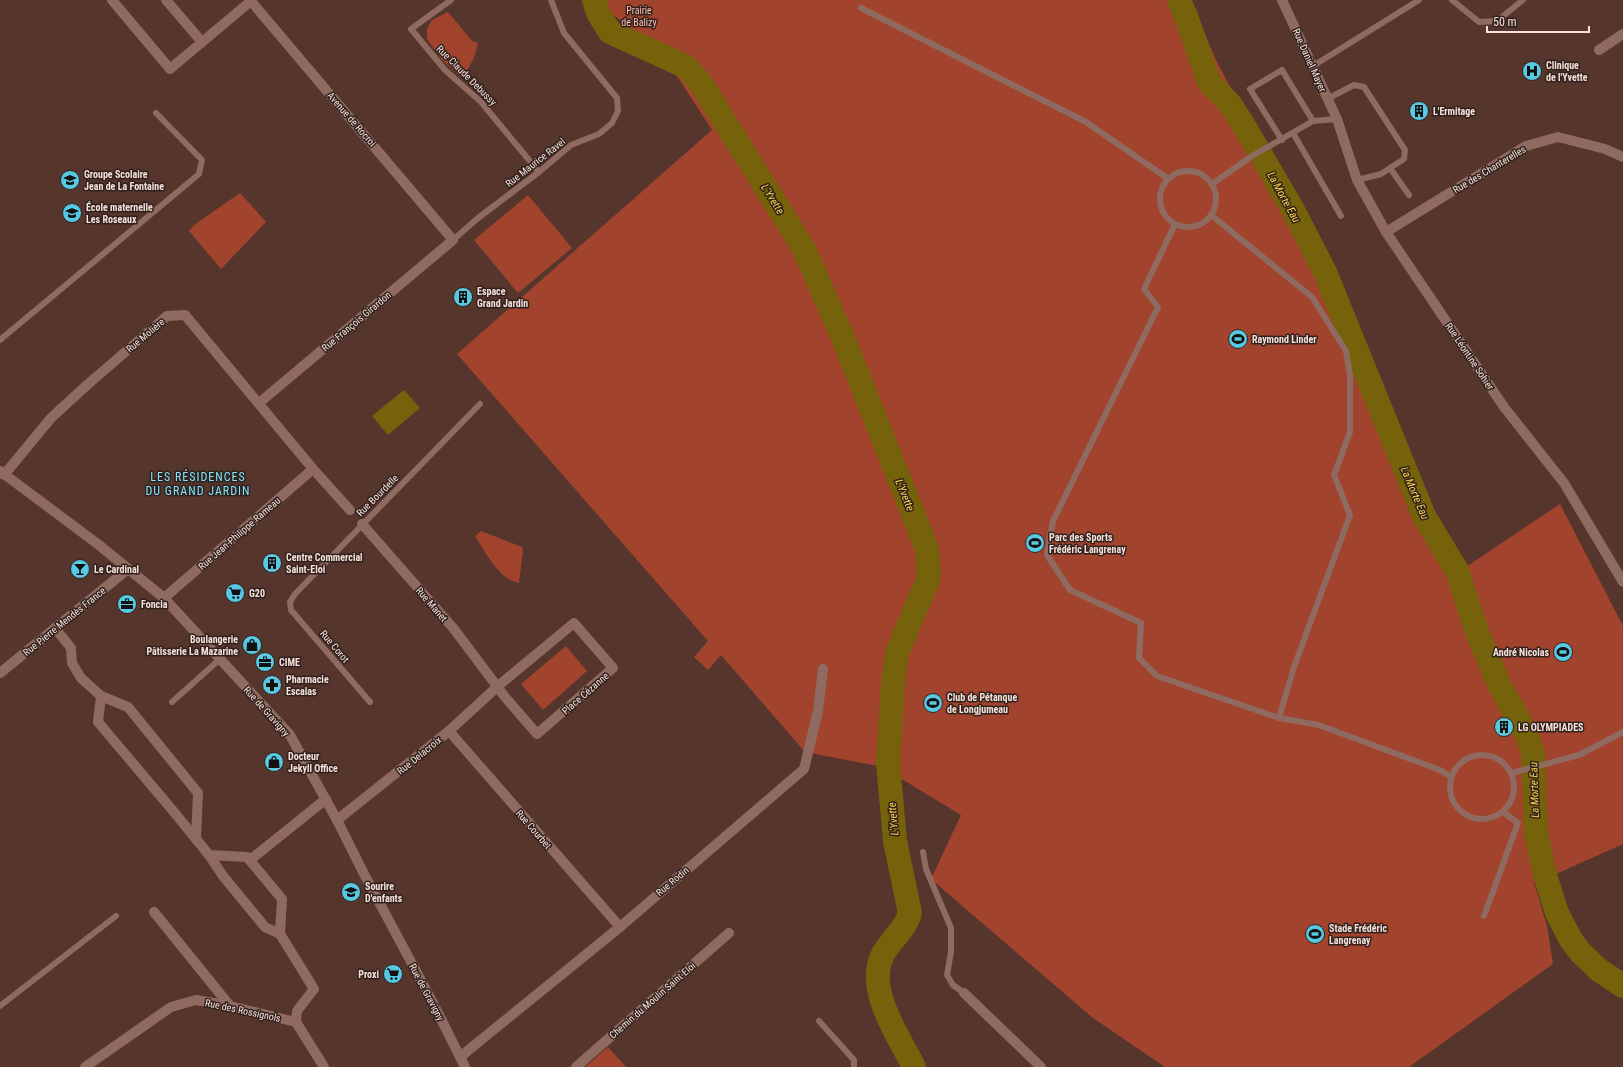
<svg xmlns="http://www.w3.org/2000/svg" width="1623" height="1067" viewBox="0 0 1623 1067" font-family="'Roboto Condensed',sans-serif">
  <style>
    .green { fill: #a2442d }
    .water { fill: #76620a }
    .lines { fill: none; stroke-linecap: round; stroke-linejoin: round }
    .river { stroke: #76620a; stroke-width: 24 }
    .service { stroke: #8f6a60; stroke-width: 6 }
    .minor { stroke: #8f6a60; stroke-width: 10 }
    .tertiary { stroke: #8f6a60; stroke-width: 10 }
    .labels { text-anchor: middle; stroke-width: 3; stroke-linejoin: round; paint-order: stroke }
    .park-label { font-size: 10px; fill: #ffbfae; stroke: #30211d }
    .street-label { font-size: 10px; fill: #f7e1db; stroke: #30211d }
    .poi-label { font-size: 10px; font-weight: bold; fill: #f7e1db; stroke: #30211d; text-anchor: start }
    .water-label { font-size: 11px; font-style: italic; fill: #f9d64a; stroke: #30211d }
    .quarter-label { font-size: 12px; letter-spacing: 1px; fill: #7fe4fc; stroke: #30211d }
  </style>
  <rect width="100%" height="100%" fill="#56352c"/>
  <g class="green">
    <path d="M601,0H1190L1216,60L1265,154L1331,272L1430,517L1463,569L1560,504L1623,626V844L1556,874L1534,882L1547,926L1553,964L1409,1067H1165L1093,1018L931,879L961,815L900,778L878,766L805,752L721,655L708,670L694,657L708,641L457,354L712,130L679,79L646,40L602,6Z"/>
    <path d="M448,12L472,41L478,43C475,57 471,67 461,77L442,60L427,39V29L432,20Z"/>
    <path d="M240,193L266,222L221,269L189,231L194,225Z"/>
    <path d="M528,195L572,248L518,293L474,240Z"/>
    <path d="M481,531L522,547L523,551L519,583C499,580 485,551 475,536Z"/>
    <path d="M566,646L587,671L543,710L521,684Z"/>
    <path d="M608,1047L626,1067H585Z"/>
  </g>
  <path class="water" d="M404,390L420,408L388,435L372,416Z"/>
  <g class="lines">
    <g class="river">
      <path d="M594,0L598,13L610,32L687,67L702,85L804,249L846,345L927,549L929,577L897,653L893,683L888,763L895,841L910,913C906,928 891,940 883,954C865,989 898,1035 914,1067"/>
      <path d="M1179,0L1187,19L1209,82L1230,104L1247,131L1293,210L1325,272L1424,516L1457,571L1477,632L1500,686L1527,735L1533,754L1536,832L1545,875L1557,913L1571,940L1581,953L1599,970L1623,986"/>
    </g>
    <g class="service">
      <path d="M451,0L411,29L445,70L481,102L539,172"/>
      <path d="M1452,0L1479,22L1497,21L1523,0"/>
      <path d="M861,8L1086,122L1167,178"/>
      <path d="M1313,66L1419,0"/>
      <path d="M1327,99L1354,85L1364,87L1405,150L1404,159L1381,174L1357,180"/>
      <path d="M1293,133L1341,216"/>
      <path d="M1282,140L1250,89L1282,70L1313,121"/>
      <path d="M1390,168L1409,195"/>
      <circle cx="1188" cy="199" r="28"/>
      <path d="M1212,184L1252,156L1313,121L1337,119"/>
      <path d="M1211,215L1312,297L1346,351L1350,375V432L1334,475L1350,515L1294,667L1279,718"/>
      <path d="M1175,224L1144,289L1158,307L1053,521L1047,555L1070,590L1141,623L1139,658L1157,676L1279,718L1319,725L1440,770L1451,777"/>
      <path d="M453,240L478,218L539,172L571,145L599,134L612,123L618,111L617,98L564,33L551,0"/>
      <path d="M0,340L199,174L202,160L156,113"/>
      <path d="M172,702L220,659"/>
      <path d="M370,702L291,610L290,602L295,594L480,404"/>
      <circle cx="1482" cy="787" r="32"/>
      <path d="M1512,773L1579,755L1623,732"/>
      <path d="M923,852L926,869L951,928V952L947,975L953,985L964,993"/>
      <path d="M1484,916L1518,823L1503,812"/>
      <path d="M0,1006L116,916"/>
      <path d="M819,1021L854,1060V1067"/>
    </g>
    <g class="minor">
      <path d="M112,0L170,69L251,1"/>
      <path d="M166,0L202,42"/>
      <path d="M250,0L453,240L259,403"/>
      <path d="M1282,0L1337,119L1357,180L1386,232L1504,407L1564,483L1623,582"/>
      <path d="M1599,50L1623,34"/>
      <path d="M1386,232L1526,146L1558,137L1605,149L1623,157"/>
      <path d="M4,475L51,418L87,385L167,316L185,315L313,469L350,510"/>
      <path d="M164,598L313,469"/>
      <path d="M55,628L71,648L72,663L81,678L101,696L98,722L174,812L209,855L223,876L265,927L280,934L282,899L247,857L209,855"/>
      <path d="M0,673L128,569"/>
      <path d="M101,696L128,707L198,793L196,839"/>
      <path d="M449,731L620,927"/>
      <path d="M337,820L449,731L498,686L574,623L613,668L537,734L505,697L454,629L362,524"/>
      <path d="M250,860L326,799"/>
      <path d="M154,912L230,1006"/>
      <path d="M280,934L314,989L297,1011L296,1022"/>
      <path d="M964,993L1041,1067"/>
      <path d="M460,1057L620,927L804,769L818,711L823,669"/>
      <path d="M85,1067L171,1007L196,1000L230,1006L296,1022L324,1067"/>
      <path d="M576,1067L729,933"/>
    </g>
    <path class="tertiary" d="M0,471L99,545L164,598L290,735L337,820L364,874L432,1001L465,1067"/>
  </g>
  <defs>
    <symbol id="hospital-disc" viewBox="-11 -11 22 22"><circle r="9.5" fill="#57c9e2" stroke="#30211d"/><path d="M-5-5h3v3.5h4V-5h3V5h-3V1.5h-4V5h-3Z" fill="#111"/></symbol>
    <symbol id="building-disc" viewBox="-11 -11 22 22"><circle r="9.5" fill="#57c9e2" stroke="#30211d"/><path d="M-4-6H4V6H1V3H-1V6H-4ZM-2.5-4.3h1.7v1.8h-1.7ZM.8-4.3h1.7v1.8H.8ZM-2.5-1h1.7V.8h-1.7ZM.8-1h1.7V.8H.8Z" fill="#111"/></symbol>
    <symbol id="school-disc" viewBox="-11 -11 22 22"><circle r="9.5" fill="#57c9e2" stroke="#30211d"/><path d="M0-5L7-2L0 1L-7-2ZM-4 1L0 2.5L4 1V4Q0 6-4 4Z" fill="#111"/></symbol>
    <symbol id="stadium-disc" viewBox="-11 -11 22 22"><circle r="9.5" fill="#57c9e2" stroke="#30211d"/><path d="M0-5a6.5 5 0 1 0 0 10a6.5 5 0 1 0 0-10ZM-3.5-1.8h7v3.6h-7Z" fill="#111"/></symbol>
    <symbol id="bar-disc" viewBox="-11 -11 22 22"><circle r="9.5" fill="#57c9e2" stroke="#30211d"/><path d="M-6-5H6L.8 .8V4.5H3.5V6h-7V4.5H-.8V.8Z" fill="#111"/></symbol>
    <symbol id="supermarket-disc" viewBox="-11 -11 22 22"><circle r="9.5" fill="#57c9e2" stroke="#30211d"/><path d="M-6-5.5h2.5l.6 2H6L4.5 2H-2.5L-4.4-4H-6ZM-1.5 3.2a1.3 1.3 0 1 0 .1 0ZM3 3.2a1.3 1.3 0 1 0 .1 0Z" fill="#111"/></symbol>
    <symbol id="office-disc" viewBox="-11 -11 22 22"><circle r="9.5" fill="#57c9e2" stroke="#30211d"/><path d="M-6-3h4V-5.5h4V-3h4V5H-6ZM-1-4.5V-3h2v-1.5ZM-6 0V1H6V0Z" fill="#111"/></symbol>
    <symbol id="shop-disc" viewBox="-11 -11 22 22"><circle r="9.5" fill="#57c9e2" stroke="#30211d"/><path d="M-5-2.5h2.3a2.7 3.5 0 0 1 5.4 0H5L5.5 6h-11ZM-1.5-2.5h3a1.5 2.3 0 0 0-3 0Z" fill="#111"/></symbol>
    <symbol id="pharmacy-disc" viewBox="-11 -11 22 22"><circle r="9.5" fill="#57c9e2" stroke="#30211d"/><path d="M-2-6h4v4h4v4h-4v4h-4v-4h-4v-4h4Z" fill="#111"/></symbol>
  </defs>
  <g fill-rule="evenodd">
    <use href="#hospital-disc" x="1521" y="60" width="22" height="22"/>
    <use href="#building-disc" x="1408" y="100" width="22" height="22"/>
    <use href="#school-disc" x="59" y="169" width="22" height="22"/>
    <use href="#school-disc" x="61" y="202" width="22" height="22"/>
    <use href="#building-disc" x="452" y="286" width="22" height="22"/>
    <use href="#stadium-disc" x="1227" y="328" width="22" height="22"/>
    <use href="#stadium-disc" x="1024" y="532" width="22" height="22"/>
    <use href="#building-disc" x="261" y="552" width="22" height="22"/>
    <use href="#bar-disc" x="69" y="558" width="22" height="22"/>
    <use href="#supermarket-disc" x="224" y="582" width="22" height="22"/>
    <use href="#office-disc" x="116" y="593" width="22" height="22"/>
    <use href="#shop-disc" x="241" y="634" width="22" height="22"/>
    <use href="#stadium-disc" x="1552" y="641" width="22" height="22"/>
    <use href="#office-disc" x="254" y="651" width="22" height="22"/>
    <use href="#pharmacy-disc" x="261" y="674" width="22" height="22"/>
    <use href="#stadium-disc" x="922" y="692" width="22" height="22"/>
    <use href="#building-disc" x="1493" y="716" width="22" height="22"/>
    <use href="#shop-disc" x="263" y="751" width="22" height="22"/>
    <use href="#school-disc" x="340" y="881" width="22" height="22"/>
    <use href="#stadium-disc" x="1304" y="923" width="22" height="22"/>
    <use href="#supermarket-disc" x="382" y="963" width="22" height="22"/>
  </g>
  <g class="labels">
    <g class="park-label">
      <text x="639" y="14">Prairie<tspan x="639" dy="12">de Balizy</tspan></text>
    </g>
    <g class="street-label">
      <text transform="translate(1310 60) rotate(66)" y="4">Rue Daniel Mayer</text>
      <text transform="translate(467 75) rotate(45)" y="4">Rue Claude Debussy</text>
      <text transform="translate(352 119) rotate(49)" y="4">Avenue de Rocroi</text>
      <text transform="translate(535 162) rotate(-38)" y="4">Rue Maurice Ravel</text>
      <text transform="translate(1489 169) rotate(-31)" y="4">Rue des Chanterelles</text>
      <text transform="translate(356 321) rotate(-40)" y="4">Rue François Girardon</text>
      <text transform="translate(145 335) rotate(-40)" y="4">Rue Molière</text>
      <text transform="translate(1470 356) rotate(56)" y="4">Rue Léontine Sohier</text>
      <text transform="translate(377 495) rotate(-45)" y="4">Rue Bourdelle</text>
      <text transform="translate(239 533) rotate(-41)" y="4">Rue Jean-Philippe Rameau</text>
      <text transform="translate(432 604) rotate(49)" y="4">Rue Manet</text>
      <text transform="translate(64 621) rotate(-39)" y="4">Rue Pierre Mendès France</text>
      <text transform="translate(335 646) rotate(50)" y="4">Rue Corot</text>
      <text transform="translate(585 693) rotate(-41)" y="4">Place Cézanne</text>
      <text transform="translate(267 711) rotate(48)" y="4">Rue de Gravigny</text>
      <text transform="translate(419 755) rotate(-39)" y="4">Rue Delacroix</text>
      <text transform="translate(534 829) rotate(49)" y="4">Rue Courbet</text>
      <text transform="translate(672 881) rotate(-40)" y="4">Rue Rodin</text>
      <text transform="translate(427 992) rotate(62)" y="4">Rue de Gravigny</text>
      <text transform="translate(652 1000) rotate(-41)" y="4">Chemin du Moulin Saint-Eloi</text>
      <text transform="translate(243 1010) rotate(12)" y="4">Rue des Rossignols</text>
    </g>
    <g class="poi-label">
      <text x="1546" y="69">Clinique<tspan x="1546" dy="12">de l'Yvette</tspan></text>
      <text x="1433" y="115">L'Ermitage</text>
      <text x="84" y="178">Groupe Scolaire<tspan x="84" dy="12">Jean de La Fontaine</tspan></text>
      <text x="86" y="211">École maternelle<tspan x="86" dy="12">Les Roseaux</tspan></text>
      <text x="477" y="295">Espace<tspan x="477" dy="12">Grand Jardin</tspan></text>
      <text x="1252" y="343">Raymond Linder</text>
      <text x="1049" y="541">Parc des Sports<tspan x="1049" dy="12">Frédéric Langrenay</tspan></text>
      <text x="286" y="561">Centre Commercial<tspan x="286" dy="12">Saint-Eloi</tspan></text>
      <text x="94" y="573">Le Cardinal</text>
      <text x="249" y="597">G20</text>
      <text x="141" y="608">Foncia</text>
      <text x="238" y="643" text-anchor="end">Boulangerie<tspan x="238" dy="12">Pâtisserie La Mazarine</tspan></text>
      <text x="1549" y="656" text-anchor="end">André Nicolas</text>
      <text x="279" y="666">CIME</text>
      <text x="286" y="683">Pharmacie<tspan x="286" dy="12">Escalas</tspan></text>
      <text x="947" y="701">Club de Pétanque<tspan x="947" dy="12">de Longjumeau</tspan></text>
      <text x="1518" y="731">LG OLYMPIADES</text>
      <text x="288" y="760">Docteur<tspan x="288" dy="12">Jekyll Office</tspan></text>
      <text x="365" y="890">Sourire<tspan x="365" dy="12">D'enfants</tspan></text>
      <text x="1329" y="932">Stade Frédéric<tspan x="1329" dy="12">Langrenay</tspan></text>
      <text x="379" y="978" text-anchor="end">Proxi</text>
    </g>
    <g class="water-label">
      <text transform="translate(1284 197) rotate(61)" y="4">La Morte Eau</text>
      <text transform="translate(773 199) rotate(58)" y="4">L'Yvette</text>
      <text transform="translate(1415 493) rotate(67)" y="4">La Morte Eau</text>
      <text transform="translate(905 495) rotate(68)" y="4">L'Yvette</text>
      <text transform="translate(1534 790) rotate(-92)" y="4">La Morte Eau</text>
      <text transform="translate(893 819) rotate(-95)" y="4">L'Yvette</text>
    </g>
    <g class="quarter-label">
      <text x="198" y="481">LES RÉSIDENCES<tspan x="198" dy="14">DU GRAND JARDIN</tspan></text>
    </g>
  </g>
  <path d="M1487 26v6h102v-6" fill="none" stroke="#f7e1db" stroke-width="2"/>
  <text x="1493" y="26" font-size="12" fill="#f7e1db" stroke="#30211d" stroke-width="3" paint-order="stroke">50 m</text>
</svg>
